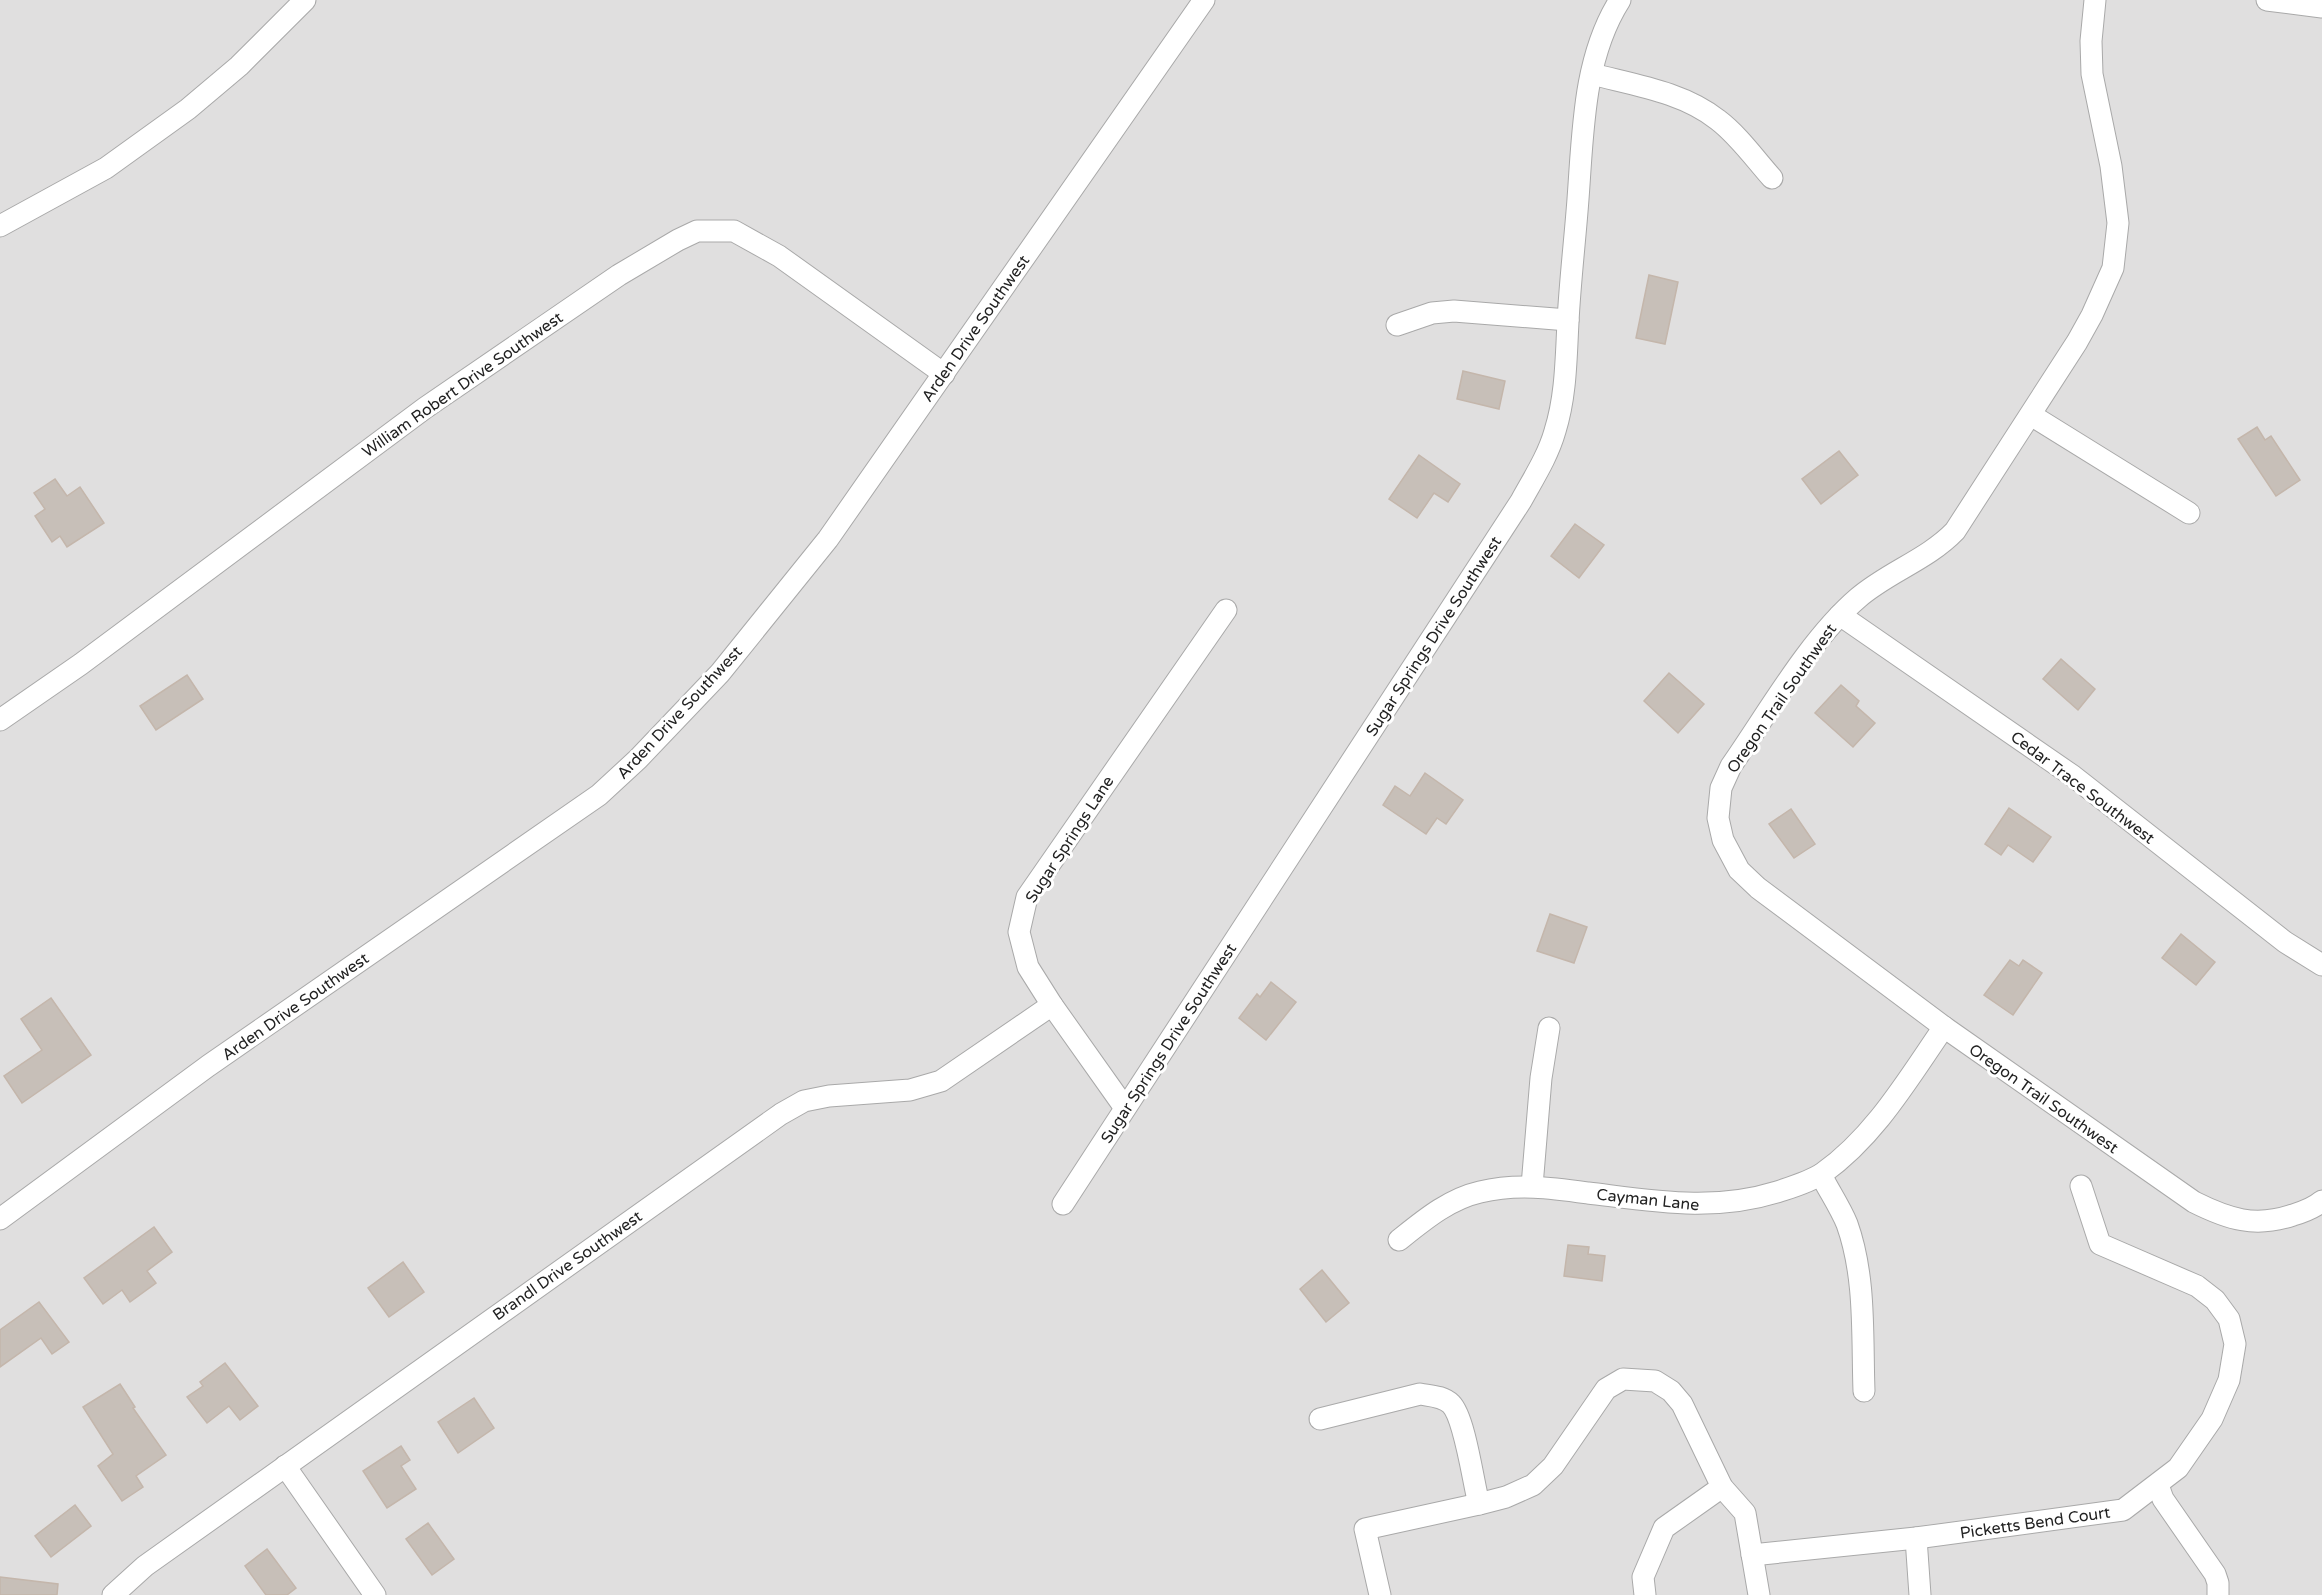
<svg xmlns="http://www.w3.org/2000/svg" width="2322" height="1595" viewBox="0 0 2322 1595" font-family="'Varela Round',sans-serif">
  <style>
    .residential { fill: #e0dfdf }
    .building { fill: #c7bfb8; stroke: #c4b6ab; stroke-width: 1.5 }
    .lines { fill: none; stroke-linecap: round; stroke-linejoin: round }
    .minor-casing { stroke: #a9a9a9; stroke-width: 23 }
    .minor { stroke: #fff; stroke-width: 21 }
    .labels { text-anchor: middle; stroke-width: 6; stroke-linejoin: round; paint-order: stroke }
    .street-label { font-size: 16px; fill: #222; stroke: #fff }
  </style>
  <rect width="100%" height="100%" fill="#f2efe9"/>
  <rect class="residential" x="0" y="0" width="2322" height="1595"/>
  <g class="building">
    <path d="M1649,275L1678,282L1665,344L1636,338Z"/>
    <path d="M1463,371L1505,381L1499,409L1457,399Z"/>
    <path d="M2257,427L2265,440L2271,436L2300,480L2276,496L2238,439Z"/>
    <path d="M1839,451L1858,475L1821,504L1802,479Z"/>
    <path d="M1419,455L1460,484L1448,502L1434,493L1417,518L1389,499Z"/>
    <path d="M55,479L67,496L80,487L104,523L67,547L60,536L52,542L35,516L45,509L34,493Z"/>
    <path d="M1575,524L1604,545L1579,578L1551,556Z"/>
    <path d="M2061,659L2095,689L2078,710L2043,679Z"/>
    <path d="M1669,673L1704,704L1678,733L1644,701Z"/>
    <path d="M187,675L203,699L156,730L140,706Z"/>
    <path d="M1841,685L1859,701L1856,706L1875,723L1853,747L1815,713Z"/>
    <path d="M1425,773L1463,800L1446,824L1437,818L1426,834L1383,805L1395,786L1410,796Z"/>
    <path d="M2009,808L2051,837L2033,862L2008,845L2001,855L1985,844Z"/>
    <path d="M1791,809L1815,844L1794,858L1769,824Z"/>
    <path d="M1550,914L1587,927L1574,963L1537,951Z"/>
    <path d="M2181,934L2215,962L2196,985L2162,958Z"/>
    <path d="M2010,960L2019,966L2023,960L2042,973L2013,1015L1984,995Z"/>
    <path d="M1271,982L1296,1002L1266,1040L1239,1018L1257,994L1260,997Z"/>
    <path d="M51,998L91,1055L22,1103L4,1076L42,1050L21,1019Z"/>
    <path d="M154,1227L172,1252L147,1271L156,1283L130,1302L122,1290L103,1304L84,1278Z"/>
    <path d="M1568,1245L1589,1247L1588,1254L1605,1256L1602,1281L1564,1276Z"/>
    <path d="M403,1262L424,1292L389,1317L368,1288Z"/>
    <path d="M1322,1270L1349,1303L1326,1322L1300,1289Z"/>
    <path d="M39,1302L69,1342L52,1354L41,1338L0,1367V1330Z"/>
    <path d="M225,1363L258,1406L240,1420L229,1406L207,1423L187,1397L203,1386L200,1382Z"/>
    <path d="M120,1384L135,1407L133,1408L166,1455L136,1476L143,1487L122,1501L98,1466L113,1454L83,1407Z"/>
    <path d="M474,1398L494,1428L458,1453L438,1422Z"/>
    <path d="M401,1446L410,1460L401,1466L416,1489L387,1508L363,1471Z"/>
    <path d="M75,1505L91,1526L51,1557L35,1536Z"/>
    <path d="M428,1523L454,1559L432,1575L406,1539Z"/>
    <path d="M267,1549L296,1588L287,1595H266L245,1566Z"/>
    <path d="M0,1577L58,1584L57,1595H0Z"/>
  </g>
  <g class="lines">
    <defs>
      <g id="minor">
        <path d="M2095,0L2091,41L2092,74L2111,166L2118,223L2113,268L2092,315L2077,342L1955,531C1927,560 1888,572 1858,598C1809,640 1768,713 1731,766L1721,788L1718,818L1723,840L1739,870L1758,888L1944,1027L2194,1202C2228,1219 2255,1228 2293,1215C2303,1212 2314,1208 2322,1201"/>
        <path d="M2267,0L2322,7"/>
        <path d="M1592,74C1634,85 1683,92 1718,120C1738,135 1755,159 1772,178"/>
        <path d="M0,226L106,168L188,109L239,66L305,0"/>
        <path d="M1397,325L1432,313L1454,311L1568,320"/>
        <path d="M2031,415L2189,513"/>
        <path d="M1840,615L2073,776L2285,942L2322,965"/>
        <path d="M0,720L81,664L425,408L619,275L678,240L697,231H734L779,256L944,374"/>
        <path d="M1125,1108L1052,1005L1028,967L1019,932L1027,897L1226,610"/>
        <path d="M1821,1175C1829,1191 1840,1207 1847,1224C1866,1277 1862,1336 1864,1391"/>
        <path d="M1532,1186L1541,1078L1549,1028"/>
        <path d="M1063,1204L1521,501C1533,479 1548,456 1555,431C1566,396 1566,359 1568,322C1570,281 1575,240 1578,199C1583,133 1583,58 1620,0"/>
        <path d="M0,1219L208,1066L599,795L638,759L720,673L828,539L1204,0"/>
        <path d="M1399,1240C1424,1220 1449,1199 1480,1192C1517,1183 1552,1188 1588,1193C1654,1201 1713,1212 1777,1192C1792,1187 1810,1182 1823,1173C1875,1136 1908,1079 1944,1027"/>
        <path d="M1320,1419L1420,1394C1431,1396 1443,1396 1451,1404C1465,1418 1473,1482 1479,1504"/>
        <path d="M285,1466L375,1595"/>
        <path d="M2158,1485L2163,1499L2215,1574L2218,1583V1595"/>
        <path d="M1916,1538L1920,1595"/>
        <path d="M1752,1555L1916,1538L2123,1510L2178,1468L2212,1419L2229,1380L2235,1344L2229,1319L2215,1300L2197,1286L2100,1244L2081,1186"/>
        <path d="M113,1595L145,1566L781,1114L804,1101L829,1096L910,1090L941,1081L1052,1005"/>
        <path d="M1380,1595L1365,1529L1479,1504L1506,1497L1533,1485L1553,1466L1606,1389L1623,1379L1655,1381L1671,1391L1682,1404L1722,1487L1745,1513L1759,1595"/>
        <path d="M1645,1595L1643,1577L1664,1528L1722,1487"/>
      </g>
    </defs>
    <use href="#minor" class="minor-casing"/>
    <use href="#minor" class="minor"/>
  </g>
  <g class="labels">
    <g class="street-label">
      <text transform="translate(975 328) rotate(-55)" y="6">Arden Drive Southwest</text>
      <text transform="translate(462 384) rotate(-35)" y="6">William Robert Drive Southwest</text>
      <text transform="translate(1433 636) rotate(-57)" y="6">Sugar Springs Drive Southwest</text>
      <text transform="translate(1781 698) rotate(-55)" y="6">Oregon Trail Southwest</text>
      <text transform="translate(679 712) rotate(-47)" y="6">Arden Drive Southwest</text>
      <text transform="translate(2083 787) rotate(37)" y="6">Cedar Trace Southwest</text>
      <text transform="translate(1069 839) rotate(-57)" y="6">Sugar Springs Lane</text>
      <text transform="translate(295 1006) rotate(-35)" y="6">Arden Drive Southwest</text>
      <text transform="translate(1168 1043) rotate(-57)" y="6">Sugar Springs Drive Southwest</text>
      <text transform="translate(2044 1098) rotate(35)" y="6">Oregon Trail Southwest</text>
      <text transform="translate(1648 1199) rotate(6)" y="6">Cayman Lane</text>
      <text transform="translate(567 1265) rotate(-35)" y="6">Brandl Drive Southwest</text>
      <text transform="translate(2035 1522) rotate(-8)" y="6">Picketts Bend Court</text>
    </g>
  </g>
</svg>
